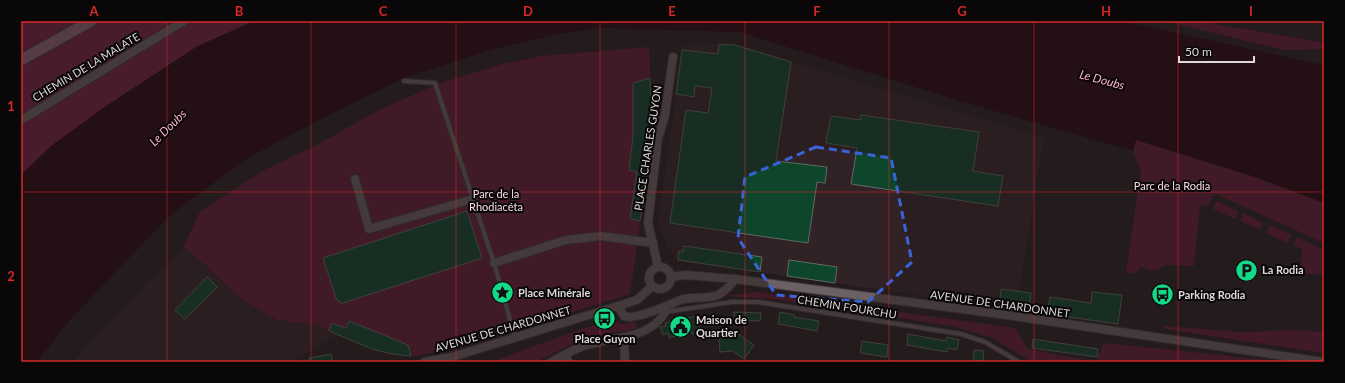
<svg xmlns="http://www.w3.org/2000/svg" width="1345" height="383" viewBox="0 0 1345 383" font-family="Lato,sans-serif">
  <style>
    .built { fill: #312226 }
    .green { fill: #651937 }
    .forest { fill: #741d40 }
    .water { fill: #24000d }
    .building { fill: #0d462b; stroke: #616a65 }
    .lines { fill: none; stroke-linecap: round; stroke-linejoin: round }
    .lane-casing { stroke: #3f383a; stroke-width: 6 }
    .street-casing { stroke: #3f383a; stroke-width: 10 }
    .secondary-casing { stroke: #3f383a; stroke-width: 13 }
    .lane { stroke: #6b6063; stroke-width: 4 }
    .street { stroke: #6b6063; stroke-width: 8 }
    .secondary { stroke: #916272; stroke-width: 11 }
    .marked { fill: none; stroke: #3a63d8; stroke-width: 3; stroke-dasharray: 8 5; stroke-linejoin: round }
    .grid { fill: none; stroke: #d62828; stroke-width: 1; stroke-opacity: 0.55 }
    .labels { text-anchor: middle; stroke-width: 4; stroke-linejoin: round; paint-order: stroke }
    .street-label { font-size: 11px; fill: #ded8d9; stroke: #0a0708 }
    .park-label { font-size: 11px; fill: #f7dce3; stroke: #0a0708 }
    .poi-label { font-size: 11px; font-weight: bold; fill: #ded8d9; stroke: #0a0708; text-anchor: start }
    .water-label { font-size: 12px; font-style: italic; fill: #faafc4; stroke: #0a0708 }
    .neatline { fill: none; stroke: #d62828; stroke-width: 1.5 }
    .grid-label { font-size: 13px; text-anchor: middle; font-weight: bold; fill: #d62828 }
  </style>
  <rect width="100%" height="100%" fill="#241b1d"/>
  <g class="built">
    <path d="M719,44L735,45L1044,137L1019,291L1001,289L999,307L678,260L667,246L658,222L683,46Z"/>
    <path d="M184,246L242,299L277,320L315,325L337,335L289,362H73L142,287Z"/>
  </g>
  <g class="green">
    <path d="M1164,21H1202L1228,27L1240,28L1324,43V49L1285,50Z"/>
    <path d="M649,47L652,138L630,294L457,348L414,356L392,354L372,349L316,325L277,320L242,299L184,246L200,212L266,169L317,145L377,111L440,83L503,64L541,56Z"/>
    <path d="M1136,140L1255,177L1324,203V243L1214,193L1208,207L1200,205L1194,266L1167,265L1155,271L1141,267L1135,273H1126L1141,171L1133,151Z"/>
    <path d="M1216,201L1238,211L1235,219L1213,209Z"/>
    <path d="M1243,213L1263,223L1260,230L1240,221Z"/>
    <path d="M1270,225L1291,235L1288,243L1266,233Z"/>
    <path d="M1297,237L1324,250V275L1301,273L1302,249L1294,245Z"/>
    <path d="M755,292L1015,328L1028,349L1096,362L1104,343L1290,362H1031L995,339L953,326L773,299L725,296Z"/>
    <path d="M613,321L622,324L635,322L637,328L626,331L592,335L535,362H500L499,359L584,328Z"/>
    <path d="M1163,326L1242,332L1296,330L1324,332V353L1165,329Z"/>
  </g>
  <path class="forest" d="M21,21H254L196,47L21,181Z"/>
  <path class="water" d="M254,21H1122L1324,65V203L1255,177L1136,140L1133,151L963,102L739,32L599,28L554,35L494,49L404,78L317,121L246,159L168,217L70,320L37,362H21V175L51,146L103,108L196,47Z"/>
  <g class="building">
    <path d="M719,44L735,45L791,62L776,161L827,167L825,183L817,182L808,243L670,223L686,110L708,113L712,88L695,86L694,97L676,94L682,50L718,54Z"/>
    <path d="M650,78L652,138L640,221L630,219L637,172L629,170L633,137V83Z"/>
    <path d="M861,115L979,132L973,171L1003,176L998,206L851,184L857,148L826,143V142L831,116L861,120Z"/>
    <path d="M467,211L482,258L343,303H340L339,300L337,301L323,258Z"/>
    <path d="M684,246L762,257L760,272L678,260L679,251L683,252Z"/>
    <path d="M789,260L837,267L835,283L787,276Z"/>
    <path d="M207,277L217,287L185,319L175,310Z"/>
    <path d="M1001,289L1031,293L1029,311L999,307Z"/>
    <path d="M1092,292L1122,295L1118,324L1047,314L1050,297L1091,303Z"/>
    <path d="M734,312L761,313L760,321L734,320Z"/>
    <path d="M780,312L795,315L794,317L819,321L817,331L778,324Z"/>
    <path d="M696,316L701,332L692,334V332L669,338L668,333L663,335L660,327L666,326L665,323Z"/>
    <path d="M349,321L408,345L411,356L392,354L372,349L329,331L332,323L346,328Z"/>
    <path d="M737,333L754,345L744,359L733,351L720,352L719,338L734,337Z"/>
    <path d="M908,334L946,341L947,337L959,340L957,350L948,348L947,352L907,345Z"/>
    <path d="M1033,339L1098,349L1097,357L1032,348Z"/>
    <path d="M862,341L888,345L887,357L860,353Z"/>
    <path d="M974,350L984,351L983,361L973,360Z"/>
    <path d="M331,354L333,362H309V358Z"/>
  </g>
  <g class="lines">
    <defs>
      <g id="lane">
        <path d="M404,81L435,83L495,266L515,338"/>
        <path d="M665,312L732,302H758L961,334L985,342L1019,362"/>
      </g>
      <g id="street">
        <path d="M21,120L184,21"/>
        <path d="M355,179L369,229L473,199"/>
        <path d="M494,263L566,240L601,236L653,243"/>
        <path d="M658,266L648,223L658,139L665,115L673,57"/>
        <circle cx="660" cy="278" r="11"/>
        <path d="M672,277L685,275L735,279L1007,315L1324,362"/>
        <path d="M618,306L624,316C635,321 668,305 680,300C692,296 709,300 720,294C726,290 731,285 735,279"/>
        <path d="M624,337L625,362"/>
        <path d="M566,354L568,362"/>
        <path d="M424,362L452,357L618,306L637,300L652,286"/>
        <path d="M551,362C563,356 575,348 587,345C613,337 651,339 665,312L663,308"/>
      </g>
      <path id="secondary" d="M21,60L91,21"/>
    </defs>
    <use href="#lane" class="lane-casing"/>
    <use href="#street" class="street-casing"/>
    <use href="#secondary" class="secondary-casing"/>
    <use href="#lane" class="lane"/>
    <use href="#street" class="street"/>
    <use href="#secondary" class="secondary"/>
  </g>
  <path d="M0 0H1345V383H0ZM816,147L891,158L912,262L868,302L776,295L738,238L745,177Z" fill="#241b1d" fill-opacity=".55" fill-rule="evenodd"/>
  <path class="marked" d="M816,147L891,158L912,262L868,302L776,295L738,238L745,177Z"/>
  <path class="grid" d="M167,21V362M311,21V362M456,21V362M600,21V362M745,21V362M889,21V362M1034,21V362M1178,21V362M21,192H1324"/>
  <defs>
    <symbol id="parking-disc" viewBox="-11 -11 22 22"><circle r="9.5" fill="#14d989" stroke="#0a0708"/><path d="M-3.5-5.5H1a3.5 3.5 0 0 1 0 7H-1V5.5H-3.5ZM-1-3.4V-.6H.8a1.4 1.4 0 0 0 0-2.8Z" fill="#111"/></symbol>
    <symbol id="sight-disc" viewBox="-11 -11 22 22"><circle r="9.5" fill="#14d989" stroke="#0a0708"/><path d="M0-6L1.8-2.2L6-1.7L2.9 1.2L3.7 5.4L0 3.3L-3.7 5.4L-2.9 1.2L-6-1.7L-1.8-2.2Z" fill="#111"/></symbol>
    <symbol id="bus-disc" viewBox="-11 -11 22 22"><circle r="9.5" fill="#14d989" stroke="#0a0708"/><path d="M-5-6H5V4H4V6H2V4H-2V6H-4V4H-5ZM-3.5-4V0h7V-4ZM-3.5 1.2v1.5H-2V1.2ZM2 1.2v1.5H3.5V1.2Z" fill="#111"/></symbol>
    <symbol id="civic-disc" viewBox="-11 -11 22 22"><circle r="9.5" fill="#14d989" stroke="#0a0708"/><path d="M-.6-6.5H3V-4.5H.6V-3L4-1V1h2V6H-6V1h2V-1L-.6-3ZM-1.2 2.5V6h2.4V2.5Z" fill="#111"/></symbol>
  </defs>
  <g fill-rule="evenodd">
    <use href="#parking-disc" x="1234" y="258" width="25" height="25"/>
    <use href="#sight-disc" x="490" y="280" width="25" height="25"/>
    <use href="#bus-disc" x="1150" y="282" width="25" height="25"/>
    <use href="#bus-disc" x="592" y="306" width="25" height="25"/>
    <use href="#civic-disc" x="668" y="314" width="25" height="25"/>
  </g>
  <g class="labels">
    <g class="street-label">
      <text transform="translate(86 67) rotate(-31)" y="4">CHEMIN DE LA MALATE</text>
      <text transform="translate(648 148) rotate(-81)" y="4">PLACE CHARLES GUYON</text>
      <text transform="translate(1000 304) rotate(8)" y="4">AVENUE DE CHARDONNET</text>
      <text transform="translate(847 307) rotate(9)" y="4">CHEMIN FOURCHU</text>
      <text transform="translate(503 329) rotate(-16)" y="4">AVENUE DE CHARDONNET</text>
    </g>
    <g class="park-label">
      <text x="1172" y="190">Parc de la Rodia</text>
      <text x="496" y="198">Parc de la<tspan x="496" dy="13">Rhodiacéta</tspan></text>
    </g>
    <g class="poi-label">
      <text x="1262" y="274">La Rodia</text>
      <text x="518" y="297">Place Minérale</text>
      <text x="1178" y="299">Parking Rodia</text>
      <text x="696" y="324">Maison de<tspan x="696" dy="13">Quartier</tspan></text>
      <text x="605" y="343" text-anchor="middle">Place Guyon</text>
    </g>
    <g class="water-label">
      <text transform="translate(1102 80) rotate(15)" y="4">Le Doubs</text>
      <text transform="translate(168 128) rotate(-45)" y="4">Le Doubs</text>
    </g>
  </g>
  <rect width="1345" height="383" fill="none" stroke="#0a0708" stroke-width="44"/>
  <path d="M1179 56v6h75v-6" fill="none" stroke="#ded8d9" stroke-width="2"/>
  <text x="1185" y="56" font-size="12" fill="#ded8d9" stroke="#0a0708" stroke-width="3" paint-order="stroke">50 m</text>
  <rect x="22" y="22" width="1301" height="339" class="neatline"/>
  <g class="grid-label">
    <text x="94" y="16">A</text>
    <text x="239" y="16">B</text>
    <text x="383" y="16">C</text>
    <text x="528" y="16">D</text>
    <text x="672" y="16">E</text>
    <text x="817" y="16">F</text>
    <text x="962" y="16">G</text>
    <text x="1106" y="16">H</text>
    <text x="1251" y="16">I</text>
    <text x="11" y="111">1</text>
    <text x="11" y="281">2</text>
  </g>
</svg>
